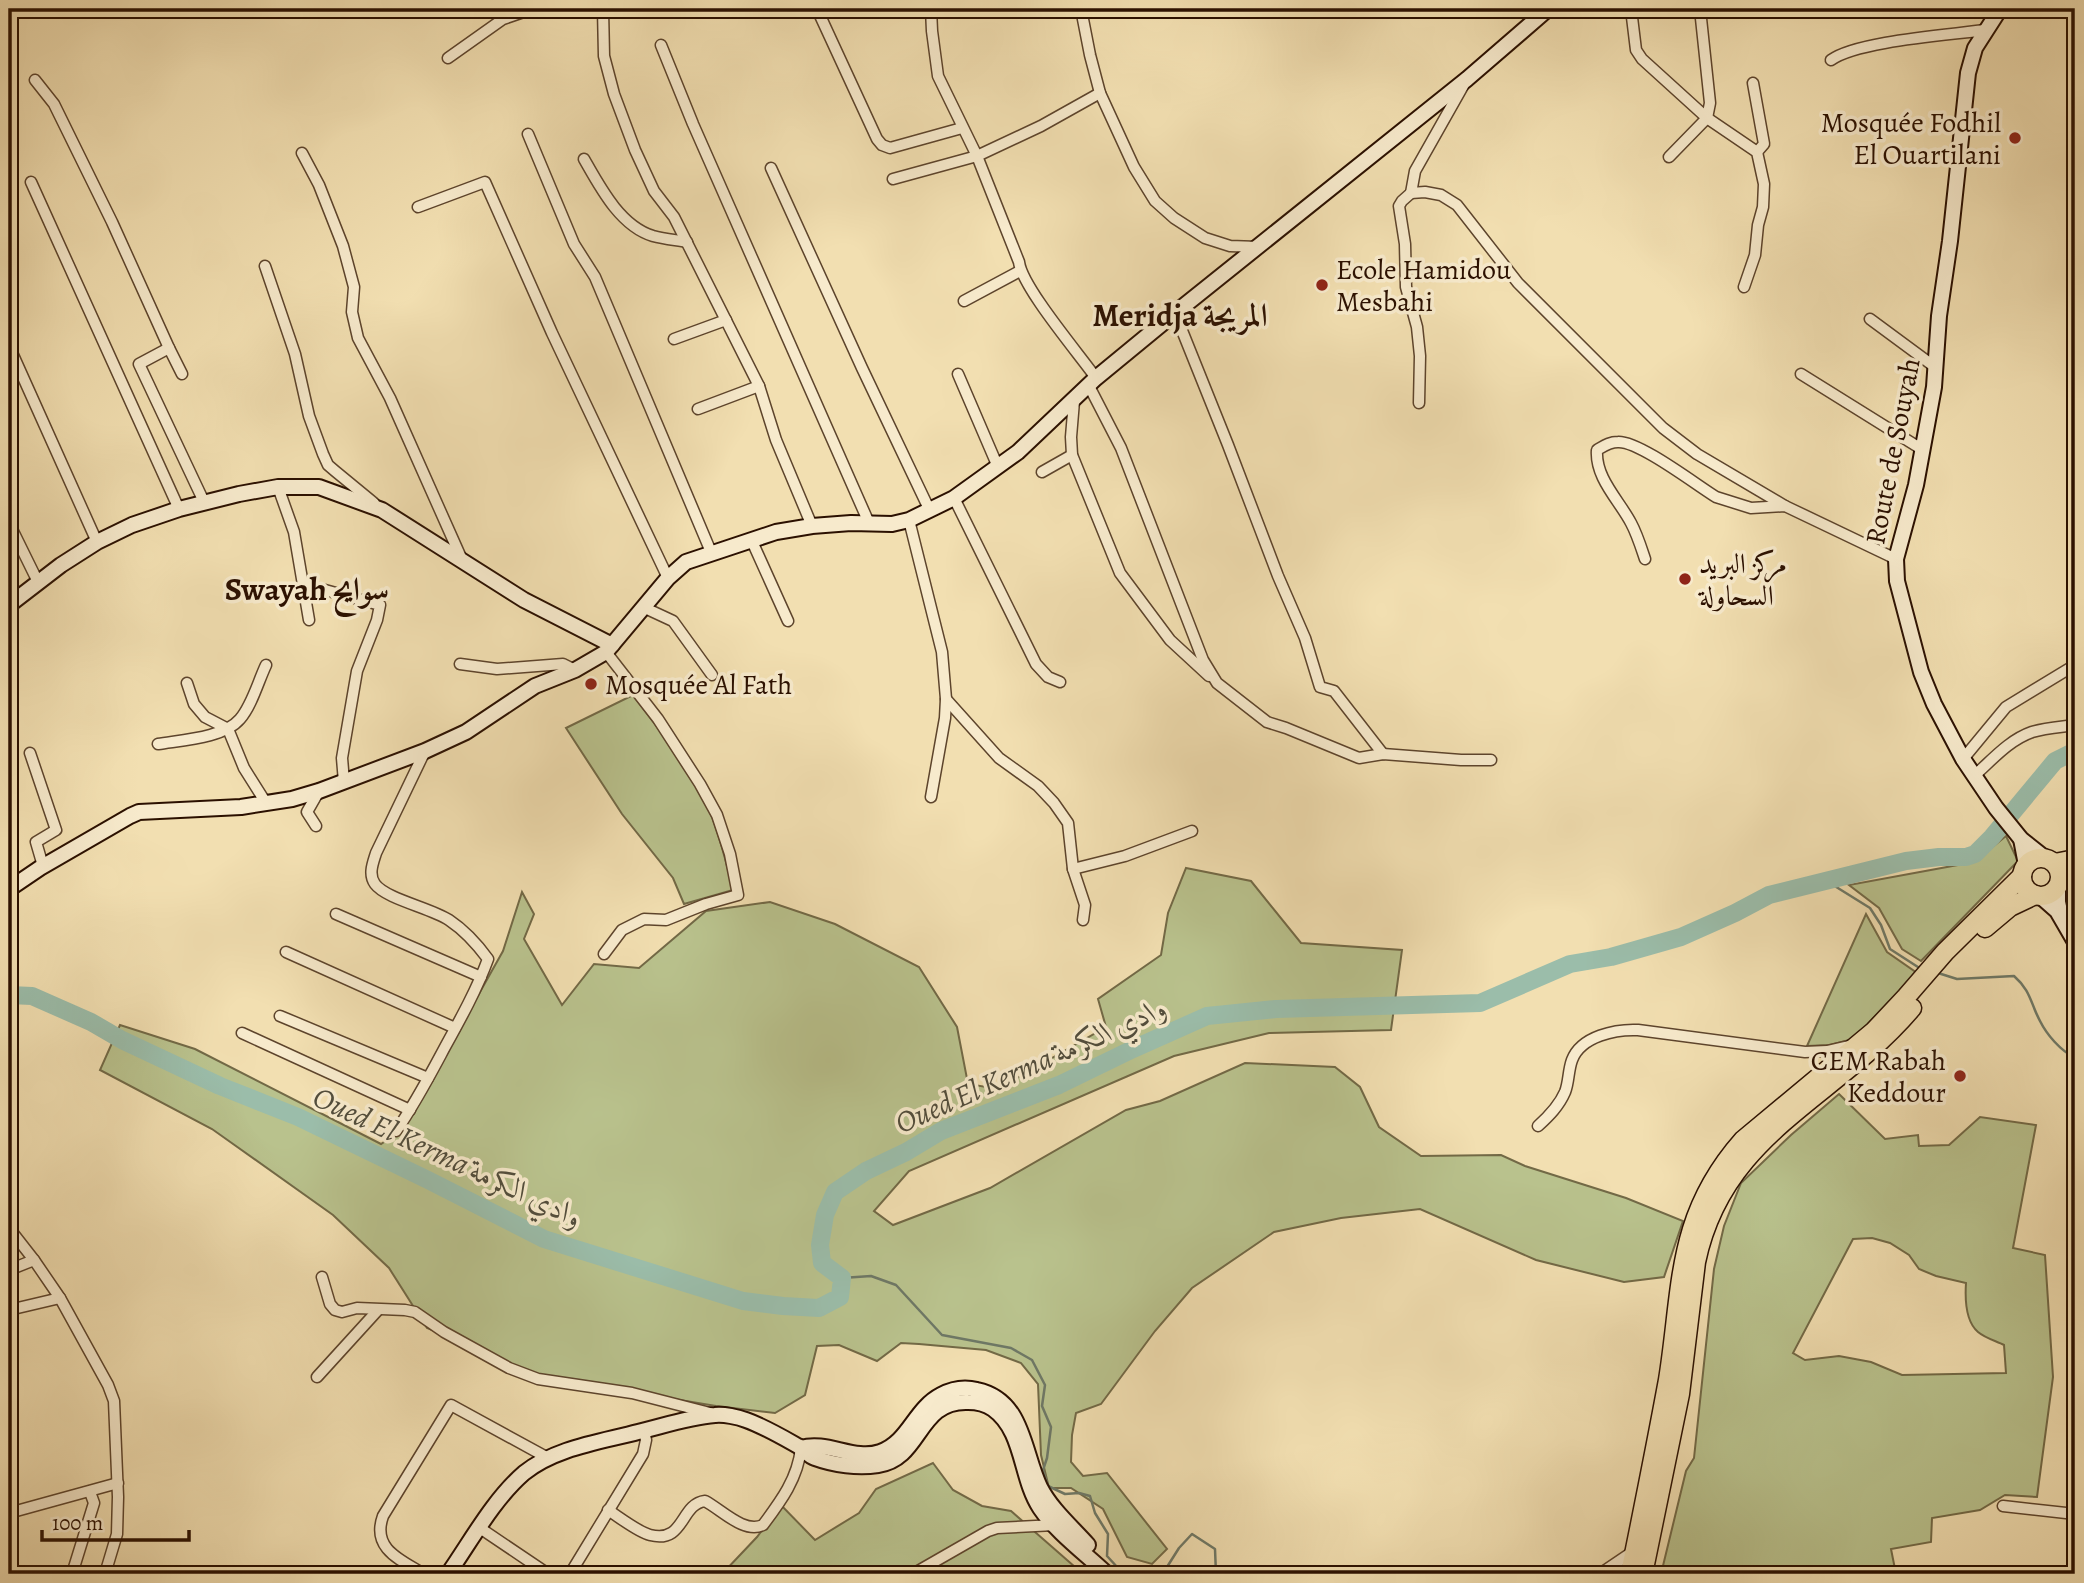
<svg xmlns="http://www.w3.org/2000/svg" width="2084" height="1583" viewBox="0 0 2084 1583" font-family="Alegreya,Amiri,serif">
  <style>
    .green { fill: #b9c28d; stroke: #726946; stroke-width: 2; fill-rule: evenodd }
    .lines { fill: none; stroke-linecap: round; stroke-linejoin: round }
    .stream { stroke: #6e7866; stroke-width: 2.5 }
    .river { stroke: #9bbdaa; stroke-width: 18 }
    .street-casing { stroke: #5d442c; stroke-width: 13 }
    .secondary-casing { stroke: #2b1000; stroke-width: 18 }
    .highway-casing { stroke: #2b1000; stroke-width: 21 }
    .street { stroke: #f7eacc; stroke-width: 10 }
    .secondary { stroke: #f7eacc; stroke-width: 14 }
    .highway { stroke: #f2dfb1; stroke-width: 18 }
    .poi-dot { fill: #8f2418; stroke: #f7eacc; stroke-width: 2.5 }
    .labels { text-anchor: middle; stroke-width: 7; stroke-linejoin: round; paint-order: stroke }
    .poi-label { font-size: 28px; fill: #2b1000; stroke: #f7eacc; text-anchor: start }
    .street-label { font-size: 28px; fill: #2b1000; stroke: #f7eacc }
    .water-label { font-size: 30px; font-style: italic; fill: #524d3c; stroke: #f7eacc }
    .quarter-label { font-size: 32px; font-weight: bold; fill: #2b1000; stroke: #f7eacc }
  </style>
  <rect width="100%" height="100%" fill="#f2dfb1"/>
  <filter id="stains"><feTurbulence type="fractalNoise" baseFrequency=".00286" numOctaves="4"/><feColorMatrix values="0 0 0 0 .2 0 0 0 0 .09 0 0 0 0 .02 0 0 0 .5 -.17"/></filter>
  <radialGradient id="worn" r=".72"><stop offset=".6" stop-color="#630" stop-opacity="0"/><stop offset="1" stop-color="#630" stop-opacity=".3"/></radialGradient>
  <g class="green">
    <path d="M633,695C659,729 697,778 712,817C721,841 727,865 733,890L684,904L673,878L622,814L566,728Z"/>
    <path d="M2006,836L2018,861L1921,961L1902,949L1879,908L1849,885L1974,862Z"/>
    <path d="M1186,868L1251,881L1301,943L1402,950L1391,1030L1269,1033L1174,1056L909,1171L874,1211L893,1225L990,1188L1126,1110L1160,1101L1245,1063L1335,1067L1360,1087L1379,1127L1421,1156L1501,1155L1525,1166L1626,1198L1683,1221L1664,1277L1624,1282L1536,1260L1420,1209L1341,1218L1274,1232L1192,1288L1155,1331L1101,1404L1076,1413L1072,1435L1071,1462L1083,1476L1107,1473L1167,1549L1152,1564L1127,1557L1103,1509L1071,1488H1049L1041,1455L1038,1384L1021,1363L986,1350L919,1344L901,1343L877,1361L839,1345L817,1346L805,1395L775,1413L716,1406L529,1375L447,1336L427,1328L389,1268L333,1215L212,1129L100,1070L120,1025L195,1049L381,1144L403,1129L503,951L522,892L534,914L524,939L562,1005L594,964L639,968L706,911L770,902L835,924L919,967L957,1027L968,1084L998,1089L1106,1027L1098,999L1161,955L1168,913Z"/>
    <path d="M1866,914L1887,952L1917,973L1853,1039L1830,1045L1807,1046Z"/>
    <path d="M1839,1094L1885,1139L1918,1135L1919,1146L1949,1145L1980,1117L2036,1125L2013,1248L2045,1255L2053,1377L2037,1497L2005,1495L1980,1510L1932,1518L1931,1542L1891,1549L1896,1574H1661L1686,1471L1694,1458L1714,1269L1724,1226L1741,1183L1791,1135ZM1872,1238L1890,1243L1909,1255L1919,1269L1936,1276L1966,1283C1965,1298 1965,1321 1978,1332C1985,1338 1996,1341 2004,1345L2006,1373L1902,1375L1871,1362L1839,1356L1805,1360L1793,1353L1853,1239Z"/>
    <path d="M933,1463L953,1490L982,1506L1011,1511L1083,1574H722L757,1537L781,1505L815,1540L859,1513L876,1489Z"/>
  </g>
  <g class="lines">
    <g class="stream">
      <path d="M1825,880L1870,908L1881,925L1890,949L1921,969"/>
      <path d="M1938,973L1957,979L2014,976C2031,991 2030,1002 2040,1021C2047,1035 2060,1050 2075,1058"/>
      <path d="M842,1278L871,1276L896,1285L942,1335L1011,1348L1032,1360L1045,1385L1042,1406L1051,1427L1047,1458L1043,1470L1048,1486L1065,1494L1079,1493L1090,1496L1095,1513L1108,1534L1107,1556L1118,1568L1129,1574"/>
      <path d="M1143,1574L1167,1567L1179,1548L1192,1534L1215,1549L1216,1574"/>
    </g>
    <path class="river" d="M9,995L32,996L91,1022L122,1040L220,1086L298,1117L428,1180L544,1239L743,1301L783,1306L819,1308L840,1297L842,1278L822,1263L820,1245L825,1215L835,1192L866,1171L906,1152L941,1131L1059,1085L1133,1049L1207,1016L1276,1009L1480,1003L1570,964L1611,957L1681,937L1735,913L1769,895L1906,861L1939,857H1966L1975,854L1992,837L2055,761L2075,751"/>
    <defs>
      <g id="street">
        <path d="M603,9L604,56L614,94L635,150L654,191L674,217L759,386L776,440L812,526"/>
        <path d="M817,9L877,139L882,145L890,148L962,128"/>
        <path d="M931,9L932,31L938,76L977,156L1019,262C1022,287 1079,354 1096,378"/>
        <path d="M1081,9L1090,55L1100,93L1134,167L1155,201L1174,218L1205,238L1230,246L1258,247"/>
        <path d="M1631,9L1636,50L1642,59L1707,118L1757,152L1764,184L1763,207L1758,225L1755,255L1744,287"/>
        <path d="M661,45L693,124L869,523"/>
        <path d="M448,58L503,19L532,9"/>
        <path d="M1831,60C1857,41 1950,35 1985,30"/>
        <path d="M35,80L54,104L112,222L169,348L182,374"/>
        <path d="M1753,83L1764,144L1757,152"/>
        <path d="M1463,86L1415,171L1411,193L1425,192L1441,195L1457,205L1518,283L1663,428L1697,454L1785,506"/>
        <path d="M528,134L574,244L595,277L711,552"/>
        <path d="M302,153L319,185L343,246L354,287L352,312L358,338L390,398L463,562"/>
        <path d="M1669,157L1707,118L1710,103L1700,9"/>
        <path d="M584,159C600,187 620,226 653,236C664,239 676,240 687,242"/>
        <path d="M771,168L862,368L930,511"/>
        <path d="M893,179L977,156L1041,126L1100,93"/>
        <path d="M31,182L179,509"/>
        <path d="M1411,193L1402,201L1399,206L1405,244L1406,287L1417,327L1420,356L1419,403"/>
        <path d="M418,207L485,182L552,333L668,578"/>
        <path d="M265,266L295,354L309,416L323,454L328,465L335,471L374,503"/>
        <path d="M964,301L1020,271"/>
        <path d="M1175,313L1228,445L1278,576L1305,638L1320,687L1334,691L1383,754"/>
        <path d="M1870,319L1935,367"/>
        <path d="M674,339L726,320"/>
        <path d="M9,346L97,542"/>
        <path d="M169,348L139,364L205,504"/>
        <path d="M958,374L998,467"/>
        <path d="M1801,374L1923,450"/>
        <path d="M1089,386L1121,448L1203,660L1217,683L1267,722L1286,728L1359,758L1383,754L1461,760H1491"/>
        <path d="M1074,401L1071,437L1072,455L1120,573L1170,640L1209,676"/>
        <path d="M698,409L759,386"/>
        <path d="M1042,472L1072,455"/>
        <path d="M278,487L294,532L309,620"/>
        <path d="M954,498L1036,664L1048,677L1060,682"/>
        <path d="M909,520L942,652L946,699L945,718L931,797"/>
        <path d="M9,523L38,582"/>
        <path d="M751,539L788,621"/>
        <path d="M1645,559C1641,547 1637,534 1631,523C1619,500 1595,478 1597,450C1604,446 1609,442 1618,442C1639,441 1695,484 1716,497L1751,508L1785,506L1896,559"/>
        <path d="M303,584L380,605L377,620L357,671L342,758L344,782"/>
        <path d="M645,608L673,621L712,675"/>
        <path d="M460,664L497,669L563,664L575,670"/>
        <path d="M187,683L194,704L205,717L228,729L244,768L266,803"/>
        <path d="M946,699L999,758L1038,786L1054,803L1068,823L1073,869L1085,905L1083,920"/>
        <path d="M158,744C182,740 224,738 240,719C252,705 258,682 266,665"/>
        <path d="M30,753L56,830L36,842L43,866"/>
        <path d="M1963,759L2006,707L2075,665"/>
        <path d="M1975,775C1992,760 2009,740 2032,732C2045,728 2061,727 2075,725"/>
        <path d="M316,826L307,812L319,791"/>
        <path d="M1073,869L1125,856L1192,831"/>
        <path d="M336,914L481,977"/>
        <path d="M286,952L455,1028"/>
        <path d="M604,954L622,930L644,919L666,920L706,904L738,895L730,854L717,815L700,784L658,719L606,652"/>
        <path d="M280,1016L428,1078"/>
        <path d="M242,1033L410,1110"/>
        <path d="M1538,1126C1549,1116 1559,1106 1565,1092C1569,1082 1568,1071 1572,1060C1581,1036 1616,1029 1638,1030L1805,1052L1827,1051L1853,1045"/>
        <path d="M396,1131C415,1104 430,1075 445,1047C461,1018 477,989 488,959C477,944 464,930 449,920C431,908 386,899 375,884C368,874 373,863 376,853L425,751"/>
        <path d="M9,1228L34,1260L60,1298L108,1385L114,1401L118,1497L117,1534L105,1574"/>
        <path d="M9,1270L34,1260"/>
        <path d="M322,1277L330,1304L335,1310L342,1312L357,1308L405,1310L415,1312L444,1332L509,1368L538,1379L632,1393L710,1413"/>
        <path d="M9,1310L60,1298"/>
        <path d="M317,1377L378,1310"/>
        <path d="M2003,1506L2075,1514"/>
        <path d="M608,1510C619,1517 638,1532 650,1535C685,1544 680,1504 705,1501C722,1510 744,1534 763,1525C781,1501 798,1478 801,1448"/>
        <path d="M9,1513L118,1483"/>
        <path d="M480,1528L548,1574"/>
        <path d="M72,1574L94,1503L90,1492"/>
        <path d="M424,1574C401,1560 371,1549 383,1516L451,1405L548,1458"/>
        <path d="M570,1574L643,1454L646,1440L644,1431"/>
        <path d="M913,1574L988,1531L997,1528L1055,1525"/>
        <path d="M1600,1574L1634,1551"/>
      </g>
      <g id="secondary">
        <path d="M2000,9L1975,48L1968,73L1950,241L1939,316L1934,387L1916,485L1896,559L1897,581L1921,672L1934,704L1963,759L1996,808L2021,839L2045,858"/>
        <path d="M9,605L61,565L97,542L132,525L179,509L239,494L278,487H319L382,510L524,600L612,645"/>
        <path d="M2021,839L2026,865"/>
        <path d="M2058,886V902L2061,916"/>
        <path d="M9,889L40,868L130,816L139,812L241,807L292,799L319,791L425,751L466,732L535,686L575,670L606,652L668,578L686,562L776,532L812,526L851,523L892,524L909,520L954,498L1018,452L1096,378L1175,313L1467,79L1548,9"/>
        <path d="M2040,896L2057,911L2075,942"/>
        <path d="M801,1448C827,1440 854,1461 880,1452C909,1442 914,1409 941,1395C952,1389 965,1387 977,1390C1024,1400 1023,1452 1040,1487C1051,1509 1072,1527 1088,1545"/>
        <path d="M448,1574C471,1541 493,1500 524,1473C555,1448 600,1442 638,1432C663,1426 689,1417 715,1415C724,1414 738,1417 746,1420C763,1426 782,1437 798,1446C804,1449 808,1456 815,1458C834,1465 858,1468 878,1465C922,1459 917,1400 968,1402C976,1402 986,1404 993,1409C1024,1431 1020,1478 1040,1508C1056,1532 1086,1554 1107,1574"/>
      </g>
      <g id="highway">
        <circle cx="2041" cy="877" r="19"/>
        <path d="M2055,863L2075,859"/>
        <path d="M1985,928L2010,907L2035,895"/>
        <path d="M1630,1574C1643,1510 1656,1445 1668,1380C1683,1286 1675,1217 1743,1140L1874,1031L1906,997L1945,952L2022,876"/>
        <path d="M1643,1574L1680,1394L1696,1262C1723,1132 1834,1100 1912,1008"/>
      </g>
    </defs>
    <use href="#street" class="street-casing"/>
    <use href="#secondary" class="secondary-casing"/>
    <use href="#highway" class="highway-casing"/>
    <use href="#street" class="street"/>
    <use href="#secondary" class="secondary"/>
    <use href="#highway" class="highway"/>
  </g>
  <g class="poi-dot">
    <circle cx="2015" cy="138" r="7"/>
    <circle cx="1322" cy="285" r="7"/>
    <circle cx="1685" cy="579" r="7"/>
    <circle cx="591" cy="684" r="7"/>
    <circle cx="1960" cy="1076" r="7"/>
  </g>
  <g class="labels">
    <g class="poi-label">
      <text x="2001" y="132" text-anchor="end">Mosquée Fodhil<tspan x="2001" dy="32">El Ouartilani</tspan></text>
      <text x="1336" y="279">Ecole Hamidou<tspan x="1336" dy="32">Mesbahi</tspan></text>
      <text x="1699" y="573">مركز البريد<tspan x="1699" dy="32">السحاولة</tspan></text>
      <text x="605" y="694">Mosquée Al Fath</text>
      <text x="1946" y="1070" text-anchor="end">CEM Rabah<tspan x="1946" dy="32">Keddour</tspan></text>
    </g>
    <g class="street-label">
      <text transform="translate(1892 451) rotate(-79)" y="10">Route de Souyah</text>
    </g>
    <g class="water-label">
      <text transform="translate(1031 1065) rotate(-24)" y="10">Oued El Kerma وادي الكرمة</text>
      <text transform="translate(448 1157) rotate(25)" y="10">Oued El Kerma وادي الكرمة</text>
    </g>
    <g class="quarter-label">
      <text x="1180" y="326">Meridja المريجة</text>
      <text x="307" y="600">Swayah سوايح</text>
    </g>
  </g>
  <rect width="2084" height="1583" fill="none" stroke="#f2dfb1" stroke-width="35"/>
  <rect x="10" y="10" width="2063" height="1562" fill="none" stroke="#2b1000" stroke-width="3.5"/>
  <rect x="18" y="18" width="2049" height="1548" fill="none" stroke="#2b1000" stroke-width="2"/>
  <path d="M42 1530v10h147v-10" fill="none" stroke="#2b1000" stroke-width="3.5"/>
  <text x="52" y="1530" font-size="21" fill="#2b1000" stroke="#f7eacc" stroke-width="5" paint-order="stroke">100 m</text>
  <rect width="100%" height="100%" filter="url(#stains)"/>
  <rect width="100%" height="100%" fill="url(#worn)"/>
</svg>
